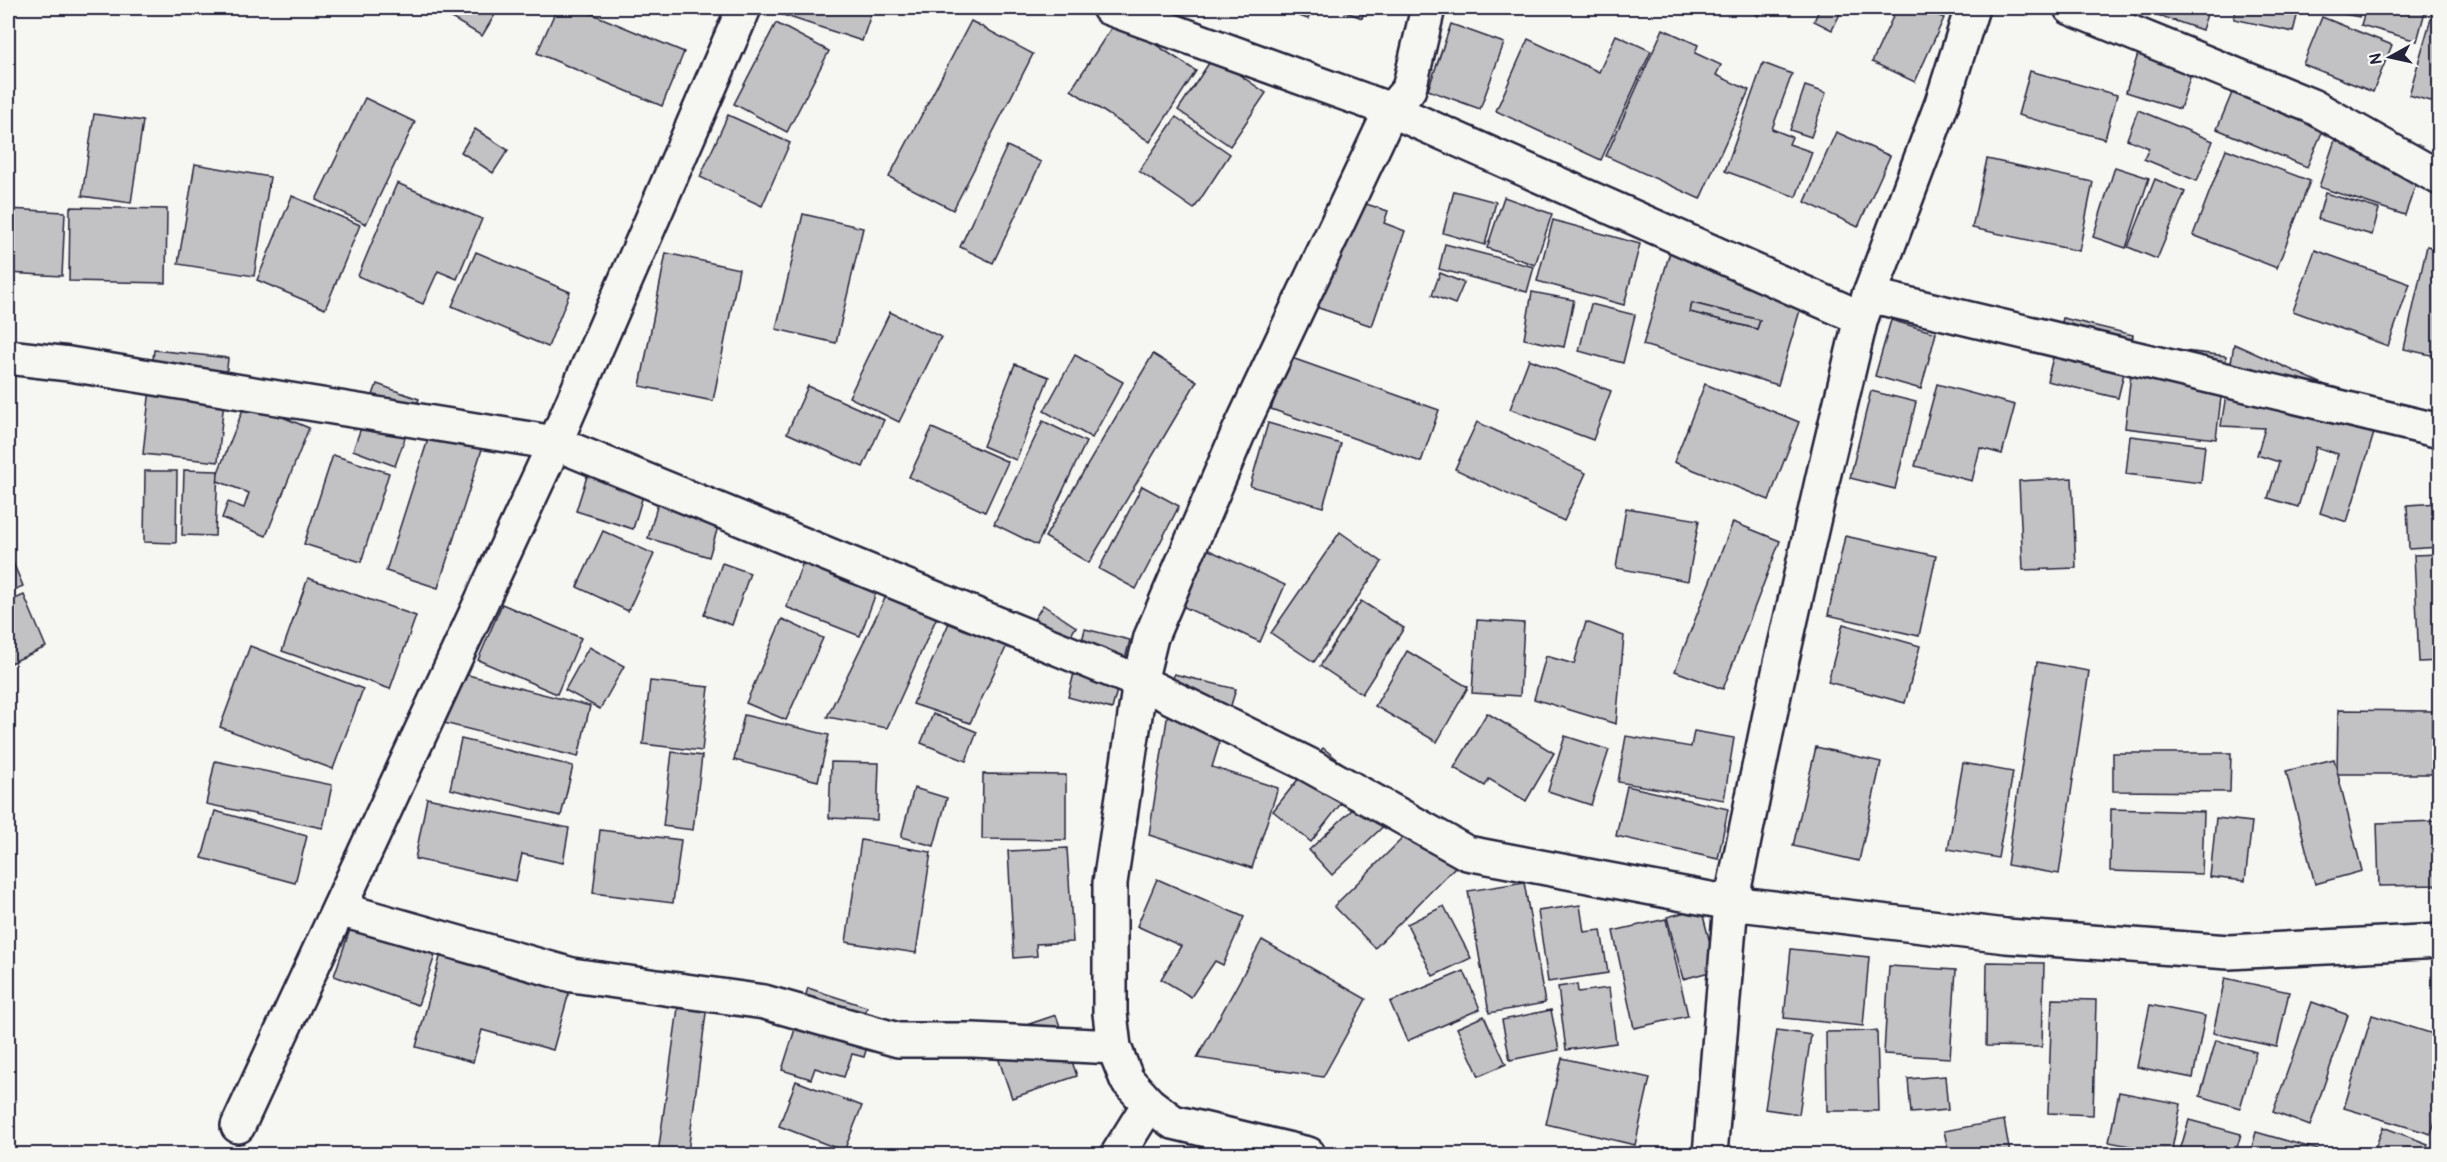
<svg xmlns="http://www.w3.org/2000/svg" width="2447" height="1162" viewBox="0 0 2447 1162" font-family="Pangolin,sans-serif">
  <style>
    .building { fill: #c2c2c4; stroke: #22223b; stroke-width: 1.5; fill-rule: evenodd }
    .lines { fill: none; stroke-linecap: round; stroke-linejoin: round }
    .minor-casing { stroke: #22223b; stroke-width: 38 }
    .minor { stroke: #f6f6f2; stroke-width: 33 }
  </style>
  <rect width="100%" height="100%" fill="#f6f6f2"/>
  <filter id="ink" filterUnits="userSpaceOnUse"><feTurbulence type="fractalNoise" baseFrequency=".0167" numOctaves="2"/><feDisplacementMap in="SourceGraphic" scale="12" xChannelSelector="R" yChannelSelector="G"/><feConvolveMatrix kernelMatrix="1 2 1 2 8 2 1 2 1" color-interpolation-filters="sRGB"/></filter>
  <g filter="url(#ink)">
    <g class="building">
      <path d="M434,8H499L482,36Z"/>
      <path d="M557,8H578L684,52L662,106L537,53Z"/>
      <path d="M772,8H873L862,41L771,11Z"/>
      <path d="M1276,8H1313L1308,19Z"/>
      <path d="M1339,8H1366L1362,18L1338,9Z"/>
      <path d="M1748,8H1765L1758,16Z"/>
      <path d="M1820,8H1843L1832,30L1814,21Z"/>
      <path d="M1897,8H1920L1944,18L1915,82L1872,62Z"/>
      <path d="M2137,8H2209L2202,30Z"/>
      <path d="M2236,8H2299L2293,32L2234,19Z"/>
      <path d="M2312,8H2361L2359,17Z"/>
      <path d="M2366,8H2426L2417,41L2361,25Z"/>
      <path d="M2434,8H2440V104L2409,95Z"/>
      <path d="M2322,17L2392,45L2373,92L2303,64Z"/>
      <path d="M1117,19L1196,71L1150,142L1071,90Z"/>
      <path d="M971,21L1033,54L953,210L889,177Z"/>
      <path d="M776,23L829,51L787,132L734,104Z"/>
      <path d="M1451,24L1504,43L1480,109L1428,90Z"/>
      <path d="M1663,29L1698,45L1695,53L1721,65L1716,75L1749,90L1700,199L1606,156Z"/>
      <path d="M1616,35L1651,51L1601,160L1496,111L1528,39L1599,72Z"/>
      <path d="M2138,54L2192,71L2180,109L2126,92Z"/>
      <path d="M1213,57L1266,93L1230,146L1178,110Z"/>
      <path d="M1763,63L1792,74L1772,129L1792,137L1789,144L1812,152L1796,197L1725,171Z"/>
      <path d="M2030,71L2117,95L2105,139L2018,115Z"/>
      <path d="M1805,86L1826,93L1811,137L1790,130Z"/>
      <path d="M2232,93L2323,130L2307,167L2217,129Z"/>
      <path d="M365,98L415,122L366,224L316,200Z"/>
      <path d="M2138,110L2213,141L2197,181L2144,159L2149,148L2127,139Z"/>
      <path d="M94,114L143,121L131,203L82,196Z"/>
      <path d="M728,115L790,143L762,206L700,177Z"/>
      <path d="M1176,117L1230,154L1194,209L1139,171Z"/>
      <path d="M475,129L508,150L493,173L461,152Z"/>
      <path d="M2338,131L2424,161L2405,215L2319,187Z"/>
      <path d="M1836,132L1890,156L1858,227L1805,202Z"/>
      <path d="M1007,146L1041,162L993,263L960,247Z"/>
      <path d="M2226,149L2310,181L2277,268L2193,235Z"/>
      <path d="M1987,159L2093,182L2079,251L1972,228Z"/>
      <path d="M195,164L270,177L254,276L178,264Z"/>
      <path d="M2115,167L2149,178L2126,248L2093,237Z"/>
      <path d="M2155,179L2185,192L2157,259L2128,247Z"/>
      <path d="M397,183L482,219L457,279L438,271L423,304L358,276Z"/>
      <path d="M1454,191L1496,202L1485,245L1443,233Z"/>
      <path d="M2325,193L2379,209L2372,235L2318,219Z"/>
      <path d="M292,196L360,225L325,309L257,280Z"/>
      <path d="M1504,197L1552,214L1535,265L1487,248Z"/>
      <path d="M1363,203L1388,211L1384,223L1405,231L1372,326L1304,303Z"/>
      <path d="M70,207L167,209L166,283L69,281Z"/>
      <path d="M8,209L65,212L62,276L8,273Z"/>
      <path d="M803,214L863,228L836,343L776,329Z"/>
      <path d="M1553,220L1640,244L1624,305L1537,281Z"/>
      <path d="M1445,244L1534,267L1527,292L1439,269Z"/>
      <path d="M2427,246L2440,249V357L2404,349Z"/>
      <path d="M2315,250L2410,284L2388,346L2293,311Z"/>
      <path d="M476,252L570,292L548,347L452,306Z"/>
      <path d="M1670,252L1805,293L1778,385L1643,345ZM1692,303L1760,320L1757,329L1690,312Z"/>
      <path d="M666,253L739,269L713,401L640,386Z"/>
      <path d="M1440,273L1464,283L1455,304L1432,295Z"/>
      <path d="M1532,292L1574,300L1564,347L1524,339Z"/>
      <path d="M1692,303L1760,320L1757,329L1690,312Z"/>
      <path d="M1591,304L1635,315L1623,363L1579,351Z"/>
      <path d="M890,312L941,337L899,422L849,397Z"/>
      <path d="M2063,318L2133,335L2118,398L2047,381Z"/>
      <path d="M1891,320L1936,333L1921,389L1875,376Z"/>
      <path d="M2234,344L2381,410L2347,522L2320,513L2338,454L2316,447L2298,507L2268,498L2279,462L2257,455L2265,428L2221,426Z"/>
      <path d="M2134,345L2226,356L2216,439L2125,428Z"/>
      <path d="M154,350L228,358L218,462L143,454Z"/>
      <path d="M1153,354L1197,381L1089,563L1045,537Z"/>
      <path d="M1075,355L1123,382L1092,438L1044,411Z"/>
      <path d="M1289,357L1439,410L1421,462L1271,409Z"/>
      <path d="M1529,359L1611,391L1593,440L1510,409Z"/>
      <path d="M1015,364L1049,377L1016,460L983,446Z"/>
      <path d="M377,384L419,399L395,466L353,450Z"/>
      <path d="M1705,384L1799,422L1769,500L1674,462Z"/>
      <path d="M1937,384L2015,405L2002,454L1980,448L1972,481L1915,466Z"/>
      <path d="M808,386L884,420L863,467L787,433Z"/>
      <path d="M1871,391L1916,402L1895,489L1850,478Z"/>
      <path d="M246,402L309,428L266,536L222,518L228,502L244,508L249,493L215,480Z"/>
      <path d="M1043,421L1086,442L1037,545L994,524Z"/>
      <path d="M1477,422L1586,473L1564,521L1455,469Z"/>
      <path d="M1268,423L1341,444L1323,507L1250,486Z"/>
      <path d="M932,428L1008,462L985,512L909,477Z"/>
      <path d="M430,433L482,449L438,588L386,571Z"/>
      <path d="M2130,436L2205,445L2201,483L2126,474Z"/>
      <path d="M595,451L651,469L633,529L576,511Z"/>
      <path d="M333,455L389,473L361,562L304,544Z"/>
      <path d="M184,470L218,471L215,536L182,535Z"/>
      <path d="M145,471H177L176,543L144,542Z"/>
      <path d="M2072,478L2076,568L2023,570L2019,481Z"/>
      <path d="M664,482L726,500L709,557L648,538Z"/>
      <path d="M1142,486L1179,506L1136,589L1099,569Z"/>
      <path d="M2440,503V547L2409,549L2407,505Z"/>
      <path d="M1626,508L1699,520L1688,581L1616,568Z"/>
      <path d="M1733,522L1780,541L1723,689L1675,671Z"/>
      <path d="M603,531L654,554L628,611L577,587Z"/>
      <path d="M1340,532L1382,562L1314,662L1271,633Z"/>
      <path d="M1845,536L1936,556L1919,636L1828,615Z"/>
      <path d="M1198,545L1285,585L1260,642L1173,602Z"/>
      <path d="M8,551L23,586L8,593Z"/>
      <path d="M2440,554V661L2419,662L2414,555Z"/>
      <path d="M805,557L879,585L860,636L786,607Z"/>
      <path d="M722,563L750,573L732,625L704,615Z"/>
      <path d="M308,578L416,616L390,689L282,651Z"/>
      <path d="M891,586L940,610L887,728L827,717Z"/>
      <path d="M24,595L46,647L8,664V602Z"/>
      <path d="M1361,601L1404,628L1362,694L1320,666Z"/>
      <path d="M502,604L581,638L557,694L478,660Z"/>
      <path d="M1043,605L1076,627L1053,663L1020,642Z"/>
      <path d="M953,614L1012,635L970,723L913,704Z"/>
      <path d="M782,619L823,638L786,720L746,703Z"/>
      <path d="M1477,620L1524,623L1520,696L1472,693Z"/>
      <path d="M1586,622L1624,636L1616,724L1534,699L1546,656L1574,664Z"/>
      <path d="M1843,624L1920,646L1905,703L1828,682Z"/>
      <path d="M1085,629L1130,640L1112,709L1068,697Z"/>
      <path d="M250,646L363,689L333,769L220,727Z"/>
      <path d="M589,647L624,666L600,709L565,690Z"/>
      <path d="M1407,651L1468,687L1437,742L1375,706Z"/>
      <path d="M2037,662L2089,671L2059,874L2007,865Z"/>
      <path d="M456,672L590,706L578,757L444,723Z"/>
      <path d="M1174,674L1236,689L1212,767L1278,788L1252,868L1149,835Z"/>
      <path d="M650,681L709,687L702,751L643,744Z"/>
      <path d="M2338,710L2432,711V774H2337Z"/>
      <path d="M1487,713L1554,753L1526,801L1489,779L1485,786L1454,768Z"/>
      <path d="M933,714L977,732L966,761L921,743Z"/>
      <path d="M744,715L829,735L818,781L734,760Z"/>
      <path d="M1694,731L1734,738L1724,800L1618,782L1626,736L1691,747Z"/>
      <path d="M1565,736L1609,750L1591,805L1548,791Z"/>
      <path d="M461,739L573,766L561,816L450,789Z"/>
      <path d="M1816,747L1881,762L1859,861L1793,846Z"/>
      <path d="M1323,748L1361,778L1311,842L1273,811Z"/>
      <path d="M672,752L702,756L693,830L663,826Z"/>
      <path d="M2113,753H2231L2230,792L2113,791Z"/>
      <path d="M2334,759L2362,871L2315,884L2286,771Z"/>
      <path d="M215,761L332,785L323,828L206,804Z"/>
      <path d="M831,762L879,763L877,820L829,818Z"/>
      <path d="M1963,763L2013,772L1998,858L1948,849Z"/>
      <path d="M983,774L1066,775V840L982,839Z"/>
      <path d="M1627,786L1728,809L1718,859L1616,836Z"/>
      <path d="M914,788L947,798L934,846L901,837Z"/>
      <path d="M1370,793L1392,818L1332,875L1309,850Z"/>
      <path d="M427,798L569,828L563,863L522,854L516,881L415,859Z"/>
      <path d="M2111,809L2204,812L2202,874L2110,871Z"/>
      <path d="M215,811L307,836L295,883L202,858Z"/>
      <path d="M2216,818L2252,822L2245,881L2210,877Z"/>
      <path d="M2440,821V885L2379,886L2377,823Z"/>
      <path d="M1415,826L1456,866L1375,948L1334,906Z"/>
      <path d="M600,830L681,840L673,903L593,893Z"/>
      <path d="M861,840L931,852L916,953L846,942Z"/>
      <path d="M1067,848L1073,942L1036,944L1037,956L1014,958L1008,851Z"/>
      <path d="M1157,879L1244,917L1223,965L1215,961L1191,997L1161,979L1181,946L1137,926Z"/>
      <path d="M1524,882L1545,1003L1489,1013L1468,891Z"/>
      <path d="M1580,905L1584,932L1601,930L1608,973L1548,982L1538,911Z"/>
      <path d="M1444,906L1471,958L1433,976L1407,924Z"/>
      <path d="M1701,908L1717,970L1683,979L1667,917Z"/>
      <path d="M357,909L441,938L418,1005L334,976Z"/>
      <path d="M1666,919L1688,1016L1634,1028L1613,931Z"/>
      <path d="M1262,940L1366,999L1323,1077L1197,1058Z"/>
      <path d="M443,946L572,982L553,1050L482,1030L473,1062L416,1047Z"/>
      <path d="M1791,949L1869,957L1863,1026L1784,1018Z"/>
      <path d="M1987,962L2044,963L2042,1047L1986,1046Z"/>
      <path d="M1889,966L1956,970L1950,1058L1884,1054Z"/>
      <path d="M1464,971L1480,1009L1407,1041L1390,1002Z"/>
      <path d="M2225,978L2289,992L2277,1047L2213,1033Z"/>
      <path d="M1577,984L1578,992L1609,988L1616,1043L1566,1050L1558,987Z"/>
      <path d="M681,986L709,990L688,1152L709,1154H658Z"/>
      <path d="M808,988L867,1007L862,1024L873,1027L864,1057L852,1054L844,1077L815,1068L811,1079L782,1070Z"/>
      <path d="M2052,999L2096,1000L2093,1115L2048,1113Z"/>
      <path d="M2312,1002L2348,1015L2310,1126L2273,1112Z"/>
      <path d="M2150,1005L2205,1016L2193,1078L2137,1067Z"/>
      <path d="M1551,1010L1559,1050L1510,1060L1502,1020Z"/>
      <path d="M1056,1015L1077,1076L1012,1098L991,1037Z"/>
      <path d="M2372,1015L2440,1036V1107L2431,1134L2344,1108Z"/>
      <path d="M1484,1016L1506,1064L1479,1076L1457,1028Z"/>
      <path d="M1777,1030L1811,1035L1799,1114L1765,1109Z"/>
      <path d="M1877,1031L1879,1111H1827L1826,1032Z"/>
      <path d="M2216,1040L2256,1052L2240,1108L2200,1096Z"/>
      <path d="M1562,1058L1650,1078L1635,1145L1546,1124Z"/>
      <path d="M1945,1076L1948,1110L1911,1113L1908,1079Z"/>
      <path d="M796,1081L862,1106L844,1151L779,1126Z"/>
      <path d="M2119,1092L2181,1104L2171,1154L2109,1142Z"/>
      <path d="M2004,1120L2010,1154H1949L1944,1131Z"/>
      <path d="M2189,1120L2241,1134L2235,1154H2179Z"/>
      <path d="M2383,1127L2428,1144L2424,1154H2373Z"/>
      <path d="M2256,1132L2333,1154H2250Z"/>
    </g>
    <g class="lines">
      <defs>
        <g id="minor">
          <path d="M1109,8L1391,110L1861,318"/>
          <path d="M2071,8L2312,106L2440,178"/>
          <path d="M1869,295L2440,431"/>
          <path d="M8,357L69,364L555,443L1140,682L1307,764L1467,853L1731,903L2006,936L2229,952L2440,941"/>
          <path d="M339,909L572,975L764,1002L898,1040H973L1114,1047"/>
          <path d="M238,1126L555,443L744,8"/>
          <path d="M1118,1154L1149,1104"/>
          <path d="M1308,1154L1173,1122L1149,1104L1127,1080L1114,1047L1110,1013V883L1140,682L1151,637L1237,436L1391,110L1409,89L1428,8"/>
          <path d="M1710,1154L1731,903L1775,690L1823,477L1861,318L1942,103L1972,8"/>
        </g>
      </defs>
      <use href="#minor" class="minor-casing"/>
      <use href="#minor" class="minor"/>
    </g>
  </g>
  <rect width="2447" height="1162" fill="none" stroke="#f6f6f2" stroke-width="30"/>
  <rect x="15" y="15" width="2417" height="1132" fill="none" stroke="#22223b" stroke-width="2" filter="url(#ink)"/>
  <g transform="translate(2390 57) rotate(262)" stroke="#f6f6f2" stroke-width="4.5" paint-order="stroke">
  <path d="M0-4.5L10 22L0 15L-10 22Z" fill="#22223b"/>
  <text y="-9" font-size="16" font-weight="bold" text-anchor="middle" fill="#22223b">N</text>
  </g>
</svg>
